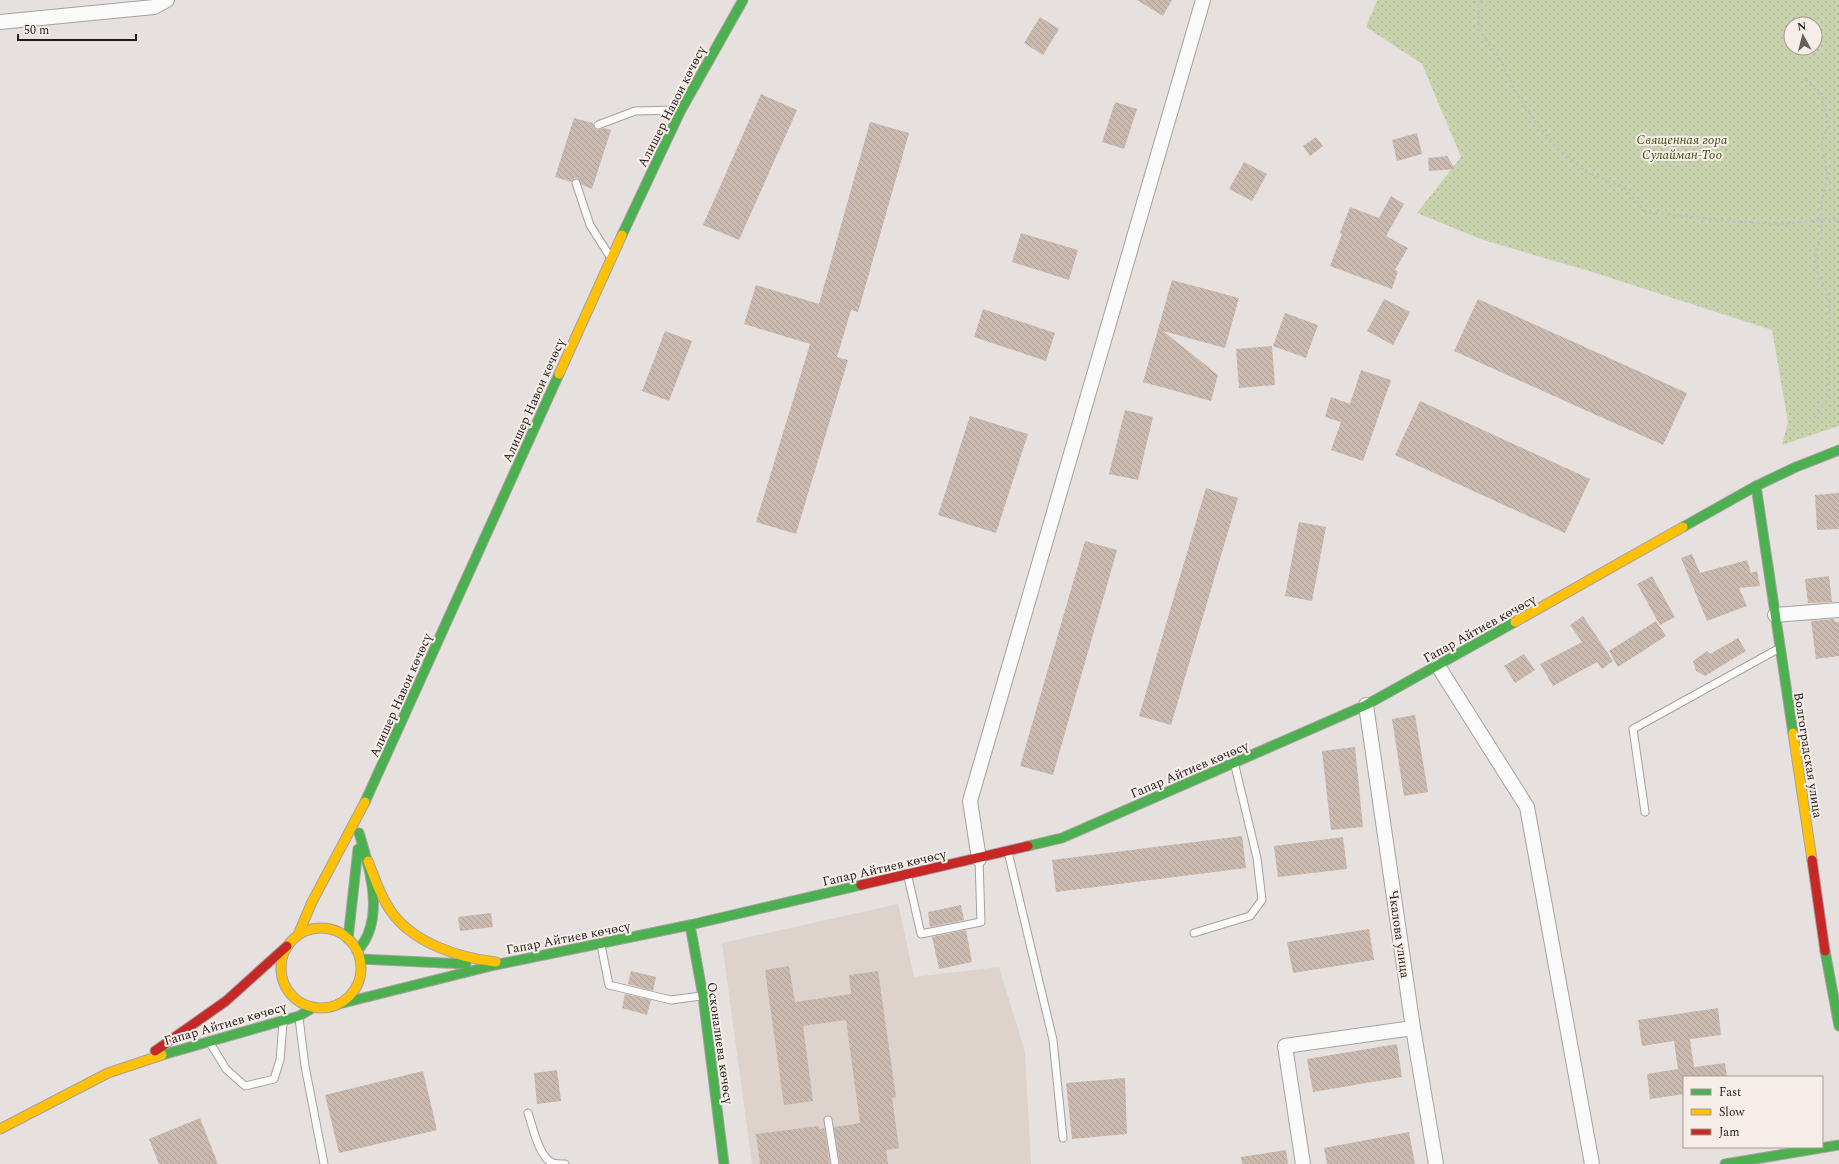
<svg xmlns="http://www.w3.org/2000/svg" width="1839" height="1164" viewBox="0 0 1839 1164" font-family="Spectral,serif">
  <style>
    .built { fill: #ddd2cc }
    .park { fill: url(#park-dots); fill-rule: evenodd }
    .building { fill: url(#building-back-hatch) }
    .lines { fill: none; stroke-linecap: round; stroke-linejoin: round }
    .lane-casing { stroke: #a5a19f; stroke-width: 9 }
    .street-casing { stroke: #a5a19f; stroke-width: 16 }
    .fast-casing { stroke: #a5a19f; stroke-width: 11 }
    .slow-casing { stroke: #a5a19f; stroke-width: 11 }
    .jam-casing { stroke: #a5a19f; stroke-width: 11 }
    .path { stroke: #c4c2c1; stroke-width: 2.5; stroke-dasharray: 3 3; stroke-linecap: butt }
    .lane { stroke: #fbfafa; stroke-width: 7 }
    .street { stroke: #fbfafa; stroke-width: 14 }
    .fast { stroke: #4caf50; stroke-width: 9 }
    .slow { stroke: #ffc107; stroke-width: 9 }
    .jam { stroke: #c62828; stroke-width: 9 }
    .labels { text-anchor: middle; stroke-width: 4; stroke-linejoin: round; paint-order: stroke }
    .street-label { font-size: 13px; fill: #1f1c1a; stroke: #f7ede8 }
    .park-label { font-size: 13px; font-style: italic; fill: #3d4d10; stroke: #f7ede8 }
  </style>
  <defs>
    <pattern id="park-dots" width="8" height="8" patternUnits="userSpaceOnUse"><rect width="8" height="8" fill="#c8d2ad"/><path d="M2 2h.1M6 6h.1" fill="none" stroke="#abb494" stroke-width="1.8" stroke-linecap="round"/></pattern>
    <pattern id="building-back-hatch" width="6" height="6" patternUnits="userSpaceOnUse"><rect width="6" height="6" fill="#cab9af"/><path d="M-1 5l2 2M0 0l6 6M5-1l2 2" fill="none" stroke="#ad9e96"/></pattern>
  </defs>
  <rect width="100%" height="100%" fill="#e6e1de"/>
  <path class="built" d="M898,904L914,977L999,967L1025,1052L1031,1164H752L722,943Z"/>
  <path class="park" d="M1377,0H1839V426L1782,445L1788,422L1772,330L1589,271L1483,240L1417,213L1461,157L1422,64L1366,27ZM1791,24H1815V48H1791Z"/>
  <g class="building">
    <path d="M1137,0H1172L1163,16Z"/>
    <path d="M1040,17L1059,29L1043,55L1024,43Z"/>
    <path d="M761,94L797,110L739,240L703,225Z"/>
    <path d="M1115,102L1137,109L1124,149L1102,142Z"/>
    <path d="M574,118L593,123L594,127L597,130L605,128L611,130L592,189L582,185L577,178H574L571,182L555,177Z"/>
    <path d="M870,122L909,133L858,312L851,310L837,357L848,360L796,534L756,522L810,344L744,324L756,285L819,304Z"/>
    <path d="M1417,133L1422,154L1397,161L1392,140Z"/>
    <path d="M1316,137L1323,146L1310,156L1303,146Z"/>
    <path d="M1447,156L1455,169L1429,171L1428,158Z"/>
    <path d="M1244,162L1267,174L1252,201L1229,189Z"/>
    <path d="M1391,196L1404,204L1386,236L1408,248L1395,270L1398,271L1392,289L1330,266L1342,234L1340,233L1350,207L1379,218Z"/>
    <path d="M1021,233L1078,250L1069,280L1012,262Z"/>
    <path d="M1172,280L1239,298L1225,348L1163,331L1218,375L1211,401L1143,382Z"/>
    <path d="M1384,299L1410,312L1393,345L1367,331Z"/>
    <path d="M1478,299L1687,393L1663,445L1454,351Z"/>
    <path d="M983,309L1055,333L1046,361L974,337Z"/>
    <path d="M1285,313L1318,325L1306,358L1273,346Z"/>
    <path d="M665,331L692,341L669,401L642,391Z"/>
    <path d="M1272,346L1275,385L1239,388L1236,349Z"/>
    <path d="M1361,370L1391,380L1363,461L1331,450L1341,422L1325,417L1331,397L1350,404Z"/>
    <path d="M1420,401L1590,479L1565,533L1395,455Z"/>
    <path d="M1125,410L1153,417L1138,480L1109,474Z"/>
    <path d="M970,416L1028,434L996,533L938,515Z"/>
    <path d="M1206,488L1238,498L1171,725L1139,716Z"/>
    <path d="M1839,493V529L1817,530L1815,495Z"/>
    <path d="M1299,522L1326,527L1312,601L1285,596Z"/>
    <path d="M1085,541L1117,550L1053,775L1020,766Z"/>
    <path d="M1692,554L1700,573L1747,560L1751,573L1757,571L1760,586L1739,588L1747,606L1707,621L1681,558Z"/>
    <path d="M1652,576L1675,617L1660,625L1637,584Z"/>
    <path d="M1829,576L1832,602L1808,603L1805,579Z"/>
    <path d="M1583,616L1613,661L1602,669L1597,662L1553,686L1540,664L1582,642L1570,625Z"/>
    <path d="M1834,619L1835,622H1839V656L1816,659L1811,621Z"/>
    <path d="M1656,621L1666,636L1618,667L1609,651Z"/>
    <path d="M1738,638L1746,651L1705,676L1696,671L1693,661L1707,651L1710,654Z"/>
    <path d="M1524,654L1535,670L1515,683L1504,666Z"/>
    <path d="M1415,715L1428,792L1404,796L1392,719Z"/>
    <path d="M1355,747L1363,827L1331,830L1322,751Z"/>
    <path d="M1242,836L1246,868L1056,892L1052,860Z"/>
    <path d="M1343,837L1347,869L1278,877L1274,846Z"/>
    <path d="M961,905L964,920L930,927L928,912Z"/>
    <path d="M491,913L493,927L460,931L458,917Z"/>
    <path d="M1369,929L1374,960L1293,973L1287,942Z"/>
    <path d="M966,930L972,962L939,969L932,937Z"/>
    <path d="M789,966L795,1002L851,994L849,975L878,971L896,1097L892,1098L899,1148L886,1150L888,1164H840L834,1127L860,1123L846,1020L803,1026L813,1101L784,1105L765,970Z"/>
    <path d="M631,971L656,977L653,991L628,984Z"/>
    <path d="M625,994L651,1000L647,1015L622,1008Z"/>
    <path d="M1718,1008L1721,1035L1690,1039L1694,1067L1725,1063L1727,1077H1684V1094L1650,1099L1647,1074L1678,1069L1674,1041L1642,1046L1638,1020Z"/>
    <path d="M1397,1044L1402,1077L1313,1092L1307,1059Z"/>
    <path d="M557,1070L561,1101L537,1104L534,1073Z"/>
    <path d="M423,1071L437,1130L339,1153L325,1095Z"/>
    <path d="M1125,1078L1127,1134L1072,1139L1066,1083Z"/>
    <path d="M200,1118L218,1164H159L149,1139Z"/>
    <path d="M819,1126V1129L824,1128L830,1164H760L756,1134Z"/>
    <path d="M1409,1132L1415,1164H1327L1324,1148Z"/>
    <path d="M1286,1150L1288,1164H1242L1241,1157Z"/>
  </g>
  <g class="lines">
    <defs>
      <g id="lane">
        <path d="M598,125L635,111L678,110"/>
        <path d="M576,183L590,225L609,255"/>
        <path d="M1645,812L1633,729L1778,649"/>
        <path d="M1008,852L1053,1040L1063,1138"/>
        <path d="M908,877L921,934L981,922L979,860"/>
        <path d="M1194,933L1250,916L1262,900L1257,858L1235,766"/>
        <path d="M601,945L609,985L671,1000L701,996"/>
        <path d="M299,1018L305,1066L324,1164"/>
        <path d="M210,1043L226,1069L245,1086L274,1079L280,1060L283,1023"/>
        <path d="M528,1113C533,1127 539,1158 553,1163C556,1164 562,1164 565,1164"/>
        <path d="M828,1120L835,1164"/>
      </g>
      <g id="street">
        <path d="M0,22L154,7L167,0"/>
        <path d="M1775,615L1839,610"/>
        <path d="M1438,666L1527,807L1592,1164"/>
        <path d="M1366,705L1413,1028L1436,1164"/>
        <path d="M979,859L970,801L1203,0"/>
        <path d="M1303,1164L1285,1046L1413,1028"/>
      </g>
      <g id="fast">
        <path d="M622,235L681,110L743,0"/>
        <path d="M1756,486L1793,733"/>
        <path d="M1683,527L1756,486L1796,467L1839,450"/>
        <path d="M365,802L559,374"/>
        <path d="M1028,846L1062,838L1366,705L1515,622"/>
        <path d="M690,925L703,996L724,1164"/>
        <path d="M348,939L358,849"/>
        <path d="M357,951C386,921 370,868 359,833"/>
        <path d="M1825,951L1839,1026"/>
        <path d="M360,959L466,964"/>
        <path d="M339,1004L495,965L690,925L861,885"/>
        <path d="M162,1055L299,1016L314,1007"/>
        <path d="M1725,1164L1839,1145"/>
      </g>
      <g id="slow">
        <path d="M559,374L622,235"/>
        <path d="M1515,622L1683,527"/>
        <path d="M1793,733L1812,860"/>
        <path d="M368,861C375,879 381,898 393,914C416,944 460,958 496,962"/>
        <circle cx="321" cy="968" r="40"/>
        <path d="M298,935L312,902L365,802"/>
        <path d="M0,1129L108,1073L162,1055"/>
      </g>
      <g id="jam">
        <path d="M1812,860L1825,951"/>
        <path d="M861,885L1028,846"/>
        <path d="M155,1051L226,1001L287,946"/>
      </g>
    </defs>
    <use href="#lane" class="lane-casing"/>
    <use href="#street" class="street-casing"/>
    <use href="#fast" class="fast-casing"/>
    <use href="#slow" class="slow-casing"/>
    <use href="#jam" class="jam-casing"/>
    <g class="path">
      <path d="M1482,0L1478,4L1479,29L1502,63L1514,89L1534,120L1556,147L1586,172L1623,187L1646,212L1729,221L1781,224L1822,220L1839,221"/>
      <path d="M1806,79L1822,97L1829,125L1821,142L1828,177L1821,204V237L1815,255L1818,275L1829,295L1828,398L1812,422"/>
    </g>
    <use href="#lane" class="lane"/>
    <use href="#street" class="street"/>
    <use href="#fast" class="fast"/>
    <use href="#slow" class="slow"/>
    <use href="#jam" class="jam"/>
  </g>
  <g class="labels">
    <g class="street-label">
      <text transform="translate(671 106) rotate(-63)" y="5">Алишер Навои көчөсү</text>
      <text transform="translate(533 400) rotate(-66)" y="5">Алишер Навои көчөсү</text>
      <text transform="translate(1479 628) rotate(-29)" y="5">Гапар Айтиев көчөсү</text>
      <text transform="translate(400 695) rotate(-66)" y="5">Алишер Навои көчөсү</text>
      <text transform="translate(1809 755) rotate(81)" y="5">Волгоградская улица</text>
      <text transform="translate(1189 769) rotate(-23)" y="5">Гапар Айтиев көчөсү</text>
      <text transform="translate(884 867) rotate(-13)" y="5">Гапар Айтиев көчөсү</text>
      <text transform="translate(1400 934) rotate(82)" y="5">Чкалова улица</text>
      <text transform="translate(568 937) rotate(-11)" y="5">Гапар Айтиев көчөсү</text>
      <text transform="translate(225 1023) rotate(-16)" y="5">Гапар Айтиев көчөсү</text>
      <text transform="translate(721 1043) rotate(82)" y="5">Осконалиева көчөсү</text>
    </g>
    <g class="park-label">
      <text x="1682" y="144">Священная гора<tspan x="1682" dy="15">Сулайман-Тоо</tspan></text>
    </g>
  </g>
  <rect x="1683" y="1076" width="140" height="72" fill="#f7ede8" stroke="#a19996"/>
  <rect x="1691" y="1089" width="20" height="6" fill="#4caf50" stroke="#a19996"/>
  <text x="1719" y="1096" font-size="12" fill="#1f1c1a">Fast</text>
  <rect x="1691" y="1109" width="20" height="6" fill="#ffc107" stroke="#a19996"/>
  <text x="1719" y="1116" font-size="12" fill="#1f1c1a">Slow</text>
  <rect x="1691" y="1129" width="20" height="6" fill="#c62828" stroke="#a19996"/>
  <text x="1719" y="1136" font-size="12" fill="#1f1c1a">Jam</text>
  <g transform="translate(1803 36) rotate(353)"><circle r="19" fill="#f7ede8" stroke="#a19996"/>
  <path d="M0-3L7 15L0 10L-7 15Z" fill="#65615f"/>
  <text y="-6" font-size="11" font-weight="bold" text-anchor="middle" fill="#1f1c1a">N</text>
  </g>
  <path d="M18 34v6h118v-6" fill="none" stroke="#1f1c1a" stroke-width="2"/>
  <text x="24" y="34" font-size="12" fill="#1f1c1a" stroke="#f7ede8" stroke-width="3" paint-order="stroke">50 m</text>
</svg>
